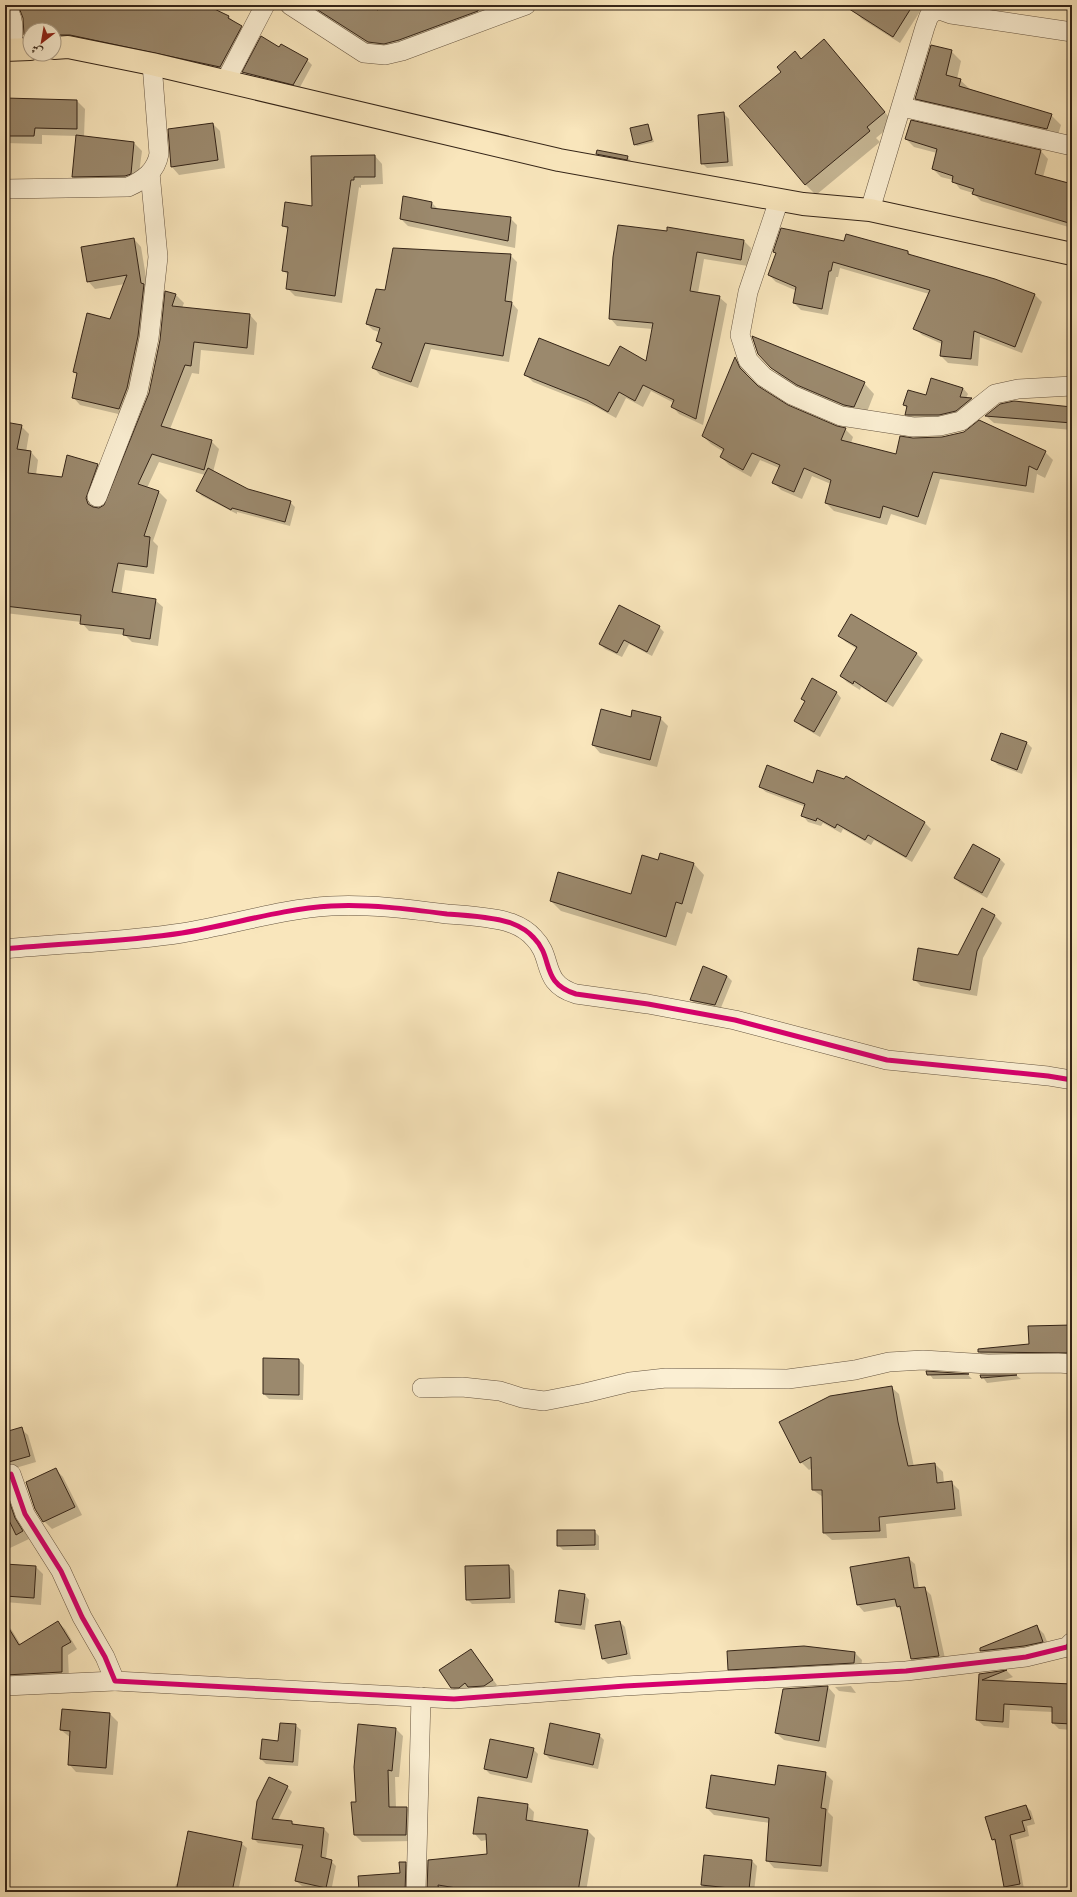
<svg xmlns="http://www.w3.org/2000/svg" width="1077" height="1897" viewBox="0 0 1077 1897" font-family="Cardo,Amiri,serif">
  <style>
    .shadow { fill: #0003 }
    .building { fill: #9b896d; stroke: #352518 }
    .lines { fill: none; stroke-linecap: round; stroke-linejoin: round }
    .minor-casing { stroke: #665541; stroke-width: 20 }
    .major-casing { stroke: #352518; stroke-width: 24 }
    .minor { stroke: #fbefd3; stroke-width: 19 }
    .major { stroke: #f9e6bc; stroke-width: 22 }
    .cycleway-casing { stroke: #fbefd3; stroke-width: 8 }
    .cycleway { stroke: #d6006c; stroke-width: 5 }
  </style>
  <rect width="100%" height="100%" fill="#f9e6bc"/>
  <filter id="stains"><feTurbulence type="fractalNoise" baseFrequency=".005" numOctaves="4"/><feColorMatrix values="0 0 0 0 .2 0 0 0 0 .09 0 0 0 0 .02 0 0 0 .5 -.17"/></filter>
  <radialGradient id="worn" r=".72"><stop offset=".6" stop-color="#630" stop-opacity="0"/><stop offset="1" stop-color="#630" stop-opacity=".3"/></radialGradient>
  <g class="shadow">
    <path d="M16,5H203L229,17L251,37L231,77L54,52V30H30V40L25,35L24,19L19,6Z"/>
    <path d="M307,5H505L378,51Z"/>
    <path d="M859,5H924L900,43L862,19L855,12Z"/>
    <path d="M824,40L894,123L876,138L880,142L816,195L805,184L783,72L795,53L802,59Z"/>
    <path d="M279,48L307,60L312,65L299,89L249,77L244,72Z"/>
    <path d="M951,51L961,61L957,79L960,80L970,89L1051,115L1061,125L1057,138L926,108L916,98Z"/>
    <path d="M5,99L77,101L85,109L84,137L134,143L142,151L138,181L80,184L73,177L77,136L42,135V144L5,143Z"/>
    <path d="M724,114L729,119L733,166L707,168L702,163Z"/>
    <path d="M911,121L1041,151L1048,159L1043,177L1070,185L1072,182V228L981,201L973,193L960,189L953,180L941,177L933,169L937,153L914,147L906,139Z"/>
    <path d="M213,124L220,131L225,168L179,175L172,167L169,130Z"/>
    <path d="M647,125L649,127L654,142L637,146L635,144Z"/>
    <path d="M597,154L627,157L632,162V164L602,159Z"/>
    <path d="M375,156L382,164L383,184L361,185V188L359,187L342,303L295,296L287,288L289,276L283,270L289,231L283,225L313,207Z"/>
    <path d="M432,203L439,210L510,218L517,225L515,248L408,226L401,219Z"/>
    <path d="M668,228L744,241L751,248L748,266L704,259L698,293L719,297L727,304L703,425L679,414L672,406L674,403L651,391L643,407L626,398L616,418L596,407L533,382L525,374L610,367L647,362L653,329L617,326L610,318L668,232Z"/>
    <path d="M1072,232V241L1070,239Z"/>
    <path d="M134,239L141,247L148,289L127,416L80,405L73,397L78,375L75,371L111,320L125,284L95,289L88,281Z"/>
    <path d="M845,242L908,252L912,256L994,279L1035,295L1042,302L1022,353L980,337L978,366L948,363L941,356L942,344L922,335L915,328L929,294L840,268L838,277H836L828,315L801,310L794,303L797,291L776,282L769,275L777,254L774,252Z"/>
    <path d="M510,255L517,262L512,303L518,310L509,362L431,349L418,388L380,375L374,368L382,346L377,341L379,332L373,330L367,324L386,291Z"/>
    <path d="M166,292L176,295L184,303L182,308L250,315L257,323L254,355L201,350L199,374L192,373L170,429L211,441L219,449L213,472L248,490L290,502L295,507L290,526L237,512V514L202,496L197,491L205,475L159,462L147,488L159,492L167,500L153,541L158,546L154,574L125,570L121,595L155,600L163,607L158,646L132,642L125,635L89,631L81,622L5,613V423L21,426L29,434L26,452H31L38,460L36,475L62,479L98,465L105,472L94,507L99,509L105,506L150,394L161,340Z"/>
    <path d="M736,359L743,366L748,377L758,388L787,406L836,427L845,429L853,437L851,443L897,455L913,439L943,438L964,433L979,422L1045,452L1053,460L1045,478L1037,474L1034,493L940,479L926,525L891,514L887,525L834,511L826,503L831,484L812,476L802,499L781,490L773,482L779,468L760,460L751,477L729,465L721,457L724,452L711,444L703,436Z"/>
    <path d="M772,368L864,383L874,394L865,417L809,395L783,379Z"/>
    <path d="M963,388L968,394L966,398L972,399L977,403L961,416L911,419L906,414L907,408L904,405L927,396Z"/>
    <path d="M1014,402L1072,407V430L994,423L986,416L1000,405Z"/>
    <path d="M852,615L917,654L923,660L893,707L861,687L860,690L847,682L841,676L857,649L846,642L839,636Z"/>
    <path d="M659,627L664,632L652,656L629,644L622,657L605,649L600,644Z"/>
    <path d="M836,692L841,698L820,737L801,726L796,721L806,703L802,699Z"/>
    <path d="M631,718H660L668,726L657,767L600,753L593,745Z"/>
    <path d="M1002,734L1027,743L1032,748L1022,774L998,765L993,760Z"/>
    <path d="M847,777L925,823L931,829L912,862L874,840L871,845L843,829L841,833L823,823L821,826L808,822L803,816L806,807L766,792L760,787L813,784L845,780Z"/>
    <path d="M973,845L1000,859L1005,864L987,898L960,883L955,878Z"/>
    <path d="M661,854L694,864L704,875L692,914L687,912L676,946L561,911L551,901L631,895L659,861Z"/>
    <path d="M995,916L1002,923L983,958L977,996L921,986L914,979L959,956Z"/>
    <path d="M704,967L727,976L732,981L720,1010L696,1005L691,1000Z"/>
    <path d="M1072,1326V1360L986,1359L979,1352L1030,1345Z"/>
    <path d="M299,1360L304,1365L303,1400L269,1399L264,1394Z"/>
    <path d="M928,1372L968,1375L972,1379H933Z"/>
    <path d="M982,1376H1017L1021,1379L987,1383Z"/>
    <path d="M891,1387L899,1394L914,1467L935,1464L943,1472L944,1483L951,1482L959,1490L962,1516L886,1524L887,1538L832,1540L824,1533L823,1497L813,1490L812,1468L809,1470L801,1462Z"/>
    <path d="M21,1429L28,1435L36,1462L5,1471V1433Z"/>
    <path d="M55,1469L63,1477L82,1515L52,1529L44,1521Z"/>
    <path d="M5,1493L12,1500L21,1526L29,1539L10,1548L9,1566L36,1567L43,1574L41,1605L5,1602V1507H10Z"/>
    <path d="M594,1531L599,1536V1550H563L558,1545Z"/>
    <path d="M908,1558L915,1564L919,1589L924,1588L931,1595L946,1663L919,1666L912,1659L902,1611L897,1606L864,1612L858,1605Z"/>
    <path d="M509,1566L514,1571L515,1603L472,1604L467,1599Z"/>
    <path d="M584,1594L589,1600L585,1630L561,1626L556,1621Z"/>
    <path d="M58,1622L65,1629L77,1649L68,1655L69,1679L5,1685V1623L11,1629L21,1645Z"/>
    <path d="M620,1622L625,1627L631,1659L608,1664L603,1659Z"/>
    <path d="M1036,1626L1044,1634L1050,1649L989,1659L981,1651V1648Z"/>
    <path d="M471,1650L497,1685L490,1690L474,1692L471,1688L464,1692H457L452,1687Z"/>
    <path d="M855,1653L862,1660L861,1669L736,1676L729,1669Z"/>
    <path d="M1007,1671L1013,1677L999,1682L1072,1685V1730L1059,1729L1053,1723V1712L1010,1710L1009,1728L984,1726L977,1720L980,1674Z"/>
    <path d="M851,1686L856,1693L839,1691L835,1687Z"/>
    <path d="M828,1687L835,1695L826,1748L784,1740L776,1733Z"/>
    <path d="M63,1710L110,1714L118,1722L113,1775L76,1772L69,1764L71,1738L61,1730Z"/>
    <path d="M295,1725L301,1730L298,1766L266,1764L261,1759Z"/>
    <path d="M396,1729L403,1736L399,1777H395L396,1808H407L414,1816L413,1841L362,1842L355,1835Z"/>
    <path d="M599,1735L604,1740L598,1769L550,1759L545,1754Z"/>
    <path d="M533,1749L538,1754L532,1783L490,1774L485,1769Z"/>
    <path d="M5,1753L9,1757L5,1769Z"/>
    <path d="M825,1773L833,1781L828,1812L833,1817L828,1872L774,1868L767,1860L770,1823L714,1815L707,1808L776,1786Z"/>
    <path d="M287,1787L292,1792L278,1820L292,1822L296,1826L324,1829L329,1834L326,1859L331,1861L336,1866L331,1892L302,1886L296,1881L303,1849L258,1843L253,1838Z"/>
    <path d="M527,1805L534,1812L533,1822L588,1831L595,1838L586,1892H428L429,1861L488,1855L487,1840L481,1841L474,1833Z"/>
    <path d="M1026,1806L1031,1811L1035,1824L1027,1826L1029,1836L1015,1840L1024,1889L1010,1892L1005,1887L997,1844L993,1840Z"/>
    <path d="M241,1843L247,1848L238,1892H174L176,1884H179Z"/>
    <path d="M752,1861L757,1866L754,1892L707,1890L702,1885Z"/>
    <path d="M405,1863L412,1870L413,1892H360L359,1877L401,1874Z"/>
  </g>
  <g class="building">
    <path d="M18,5H206L229,16L228,18L242,26L220,67L70,35H54V30H30V37H27L24,35L23,18Z"/>
    <path d="M310,5H363L378,10L380,5H479L478,11L399,40L384,44L368,42Z"/>
    <path d="M843,5H913L893,37Z"/>
    <path d="M261,36L279,47L281,44L308,59L293,85L242,72Z"/>
    <path d="M824,39L885,112L867,127L870,131L805,185L739,106L781,72L777,67L795,51L801,59Z"/>
    <path d="M931,45L952,50L946,75L961,79L959,86L1052,114L1047,129L915,99Z"/>
    <path d="M5,98L77,100V129L35,128L34,136H5Z"/>
    <path d="M724,112L728,162L701,164L698,115Z"/>
    <path d="M911,120L1041,150L1035,174L1072,184V224L972,194L974,189L952,182L953,176L932,169L937,149L905,139Z"/>
    <path d="M213,123L218,160L171,167L168,129Z"/>
    <path d="M648,124L652,140L634,145L630,128Z"/>
    <path d="M76,135L134,142L131,174L125,176L72,177Z"/>
    <path d="M597,150L628,156L627,160L596,154Z"/>
    <path d="M375,155V177H354V180H351L335,296L286,289L288,272L282,271L288,227L282,226L285,202L312,206L311,156Z"/>
    <path d="M403,196L432,202L431,208L511,217L508,241L400,219Z"/>
    <path d="M618,225L667,231V227L744,240L741,260L697,252L690,291L720,296L696,419L671,407L674,400L643,385L635,401L619,392L608,412L587,400L524,375L539,338L609,366L620,346L646,361L653,323L609,319L613,257Z"/>
    <path d="M781,228L844,241L846,234L908,251V254L995,279L1035,294L1015,347L974,331L971,359L940,356L942,341L913,329L930,290L833,262L831,271H829L822,309L793,303L796,287L768,275L776,253L773,252Z"/>
    <path d="M134,238L141,283L144,284L138,336L127,388L119,409L72,398L77,373L73,372L87,313L110,319L127,275L87,282L81,247Z"/>
    <path d="M393,248L511,254L505,301L512,302L503,356L425,343L411,382L372,368L382,343L376,341L380,328L366,324L376,289L385,290Z"/>
    <path d="M165,291L176,294L172,306L250,314L247,348L194,342L191,366L185,365L161,426L212,440L204,470L152,454L138,484L159,491L144,536L150,537L147,567L118,563L112,592L156,599L150,639L123,635L124,629L80,624L81,615L5,606V422L22,425L17,449L31,451L28,473L62,477L67,455L98,464L86,498L88,504L93,507L99,508L104,505L149,393L160,340Z"/>
    <path d="M752,336L865,382L854,407L844,405L797,385L771,368L758,354Z"/>
    <path d="M735,357L740,368L758,386L788,405L837,426L846,428L841,440L896,454L900,436L913,438L942,437L964,432L979,420L1046,451L1037,470L1029,466L1026,486L933,472L918,517L883,506L880,518L825,503L831,480L804,468L794,492L772,483L780,465L752,453L743,470L720,457L724,449L702,436Z"/>
    <path d="M931,378L963,388L960,397L972,398L956,411L939,415H905L907,406L903,405L908,390L926,395Z"/>
    <path d="M1014,401L1072,407V423L985,416L1000,404Z"/>
    <path d="M208,468L248,489L291,501L285,522L232,508L231,510L196,491Z"/>
    <path d="M619,605L660,626L647,652L624,640L617,653L599,644Z"/>
    <path d="M851,614L917,653L886,702L854,681L853,684L840,676L857,647L838,636Z"/>
    <path d="M812,678L837,692L814,732L794,721L805,701L801,699Z"/>
    <path d="M601,709L631,717L632,710L661,717L650,760L592,745Z"/>
    <path d="M1001,733L1027,742L1017,770L991,760Z"/>
    <path d="M767,765L813,783L817,770L844,779L846,776L925,822L906,857L868,835L865,840L837,824L835,828L817,818L816,821L801,816L805,804L759,787Z"/>
    <path d="M973,844L1000,859L982,893L954,878Z"/>
    <path d="M660,853L694,863L682,904L676,902L666,937L550,901L558,872L631,894L642,855L658,860Z"/>
    <path d="M982,908L995,915L977,951L970,990L913,980L918,948L958,955Z"/>
    <path d="M703,966L727,976L715,1005L690,1000Z"/>
    <path d="M1072,1325V1353L978,1352V1349L1029,1344L1028,1326Z"/>
    <path d="M263,1358L299,1359V1395L263,1394Z"/>
    <path d="M926,1371L969,1374L927,1375Z"/>
    <path d="M980,1375H1017L981,1378Z"/>
    <path d="M892,1386L898,1422L908,1466L935,1463L937,1483L952,1481L955,1509L879,1517L880,1531L823,1533L822,1490H812L811,1457L800,1463L779,1422L830,1396Z"/>
    <path d="M22,1427L30,1456L5,1463V1432Z"/>
    <path d="M56,1468L75,1507L43,1522L35,1509L26,1482Z"/>
    <path d="M6,1492L15,1518L23,1531L16,1535L5,1512Z"/>
    <path d="M557,1530H595V1545L557,1546Z"/>
    <path d="M909,1557L914,1588L925,1587L939,1656L911,1659L900,1606L897,1607L895,1599L857,1605L850,1567Z"/>
    <path d="M5,1564L36,1566L34,1598L5,1596Z"/>
    <path d="M509,1565L510,1598L466,1600L465,1566Z"/>
    <path d="M559,1590L585,1594L581,1625L555,1622Z"/>
    <path d="M58,1621L71,1642L62,1647V1672L5,1675V1622L19,1645Z"/>
    <path d="M620,1621L627,1654L602,1659L595,1625Z"/>
    <path d="M1037,1625L1043,1642L1024,1646L980,1651V1648Z"/>
    <path d="M804,1646L855,1652L854,1663L728,1670L727,1651Z"/>
    <path d="M471,1649L493,1680L484,1686L468,1687L465,1683L459,1688H451L439,1670Z"/>
    <path d="M1007,1670L982,1680L1072,1684V1724L1052,1723V1707L1004,1704L1003,1722L976,1720L979,1674Z"/>
    <path d="M828,1686L819,1741L775,1733L783,1689Z"/>
    <path d="M62,1709L110,1713L106,1768L68,1765L70,1731L60,1730Z"/>
    <path d="M280,1723L296,1724L293,1762L260,1759L262,1739L278,1741Z"/>
    <path d="M550,1723L600,1734L593,1765L544,1754Z"/>
    <path d="M358,1724L396,1728L392,1771L388,1770L389,1807H407L406,1835H354L351,1802H356L354,1767Z"/>
    <path d="M490,1739L534,1748L527,1778L484,1769Z"/>
    <path d="M778,1765L826,1772L821,1808L826,1809L821,1866L766,1861L769,1818L706,1808L711,1775L775,1785Z"/>
    <path d="M269,1777L288,1786L272,1819L292,1821V1824L324,1828L321,1857L332,1860L326,1888L295,1881L303,1845L252,1839L257,1801Z"/>
    <path d="M478,1797L528,1804L526,1820L588,1830L578,1892H545L519,1888V1892H481L438,1885L439,1892H427L428,1860L487,1854L486,1834H473Z"/>
    <path d="M1026,1805L1031,1819L1022,1821L1025,1831L1010,1835L1020,1884L1004,1887L995,1839L992,1840L985,1817Z"/>
    <path d="M188,1831L242,1842L232,1892H176Z"/>
    <path d="M704,1855L752,1860L749,1890L701,1885Z"/>
    <path d="M399,1862H406L405,1892H373V1890L359,1891L358,1876L400,1873Z"/>
  </g>
  <g class="lines">
    <defs>
      <g id="minor">
        <path d="M290,5L364,53L385,55L402,51L526,5"/>
        <path d="M5,6C16,18 13,34 12,50"/>
        <path d="M225,82L265,5"/>
        <path d="M902,107L1072,146"/>
        <path d="M5,189L128,187C144,180 156,171 159,154L152,64"/>
        <path d="M779,200L748,292L740,335L748,360L764,377L792,395L841,416L913,427L940,426L961,421L995,394L1018,389L1072,386"/>
        <path d="M870,210L925,27L929,16L937,9L951,14L1072,32"/>
        <path d="M97,497L138,391L149,338L158,257L150,173"/>
        <path d="M5,949C64,943 124,942 182,933C232,925 280,909 331,906C369,904 409,909 447,914C463,915 497,918 511,923C519,926 528,931 534,938C554,958 540,983 576,994L648,1004L735,1020L887,1060L1048,1076L1072,1080"/>
        <path d="M422,1388L462,1387L500,1391L522,1398L544,1401L585,1393L630,1382L666,1378L788,1379L855,1370L889,1362L923,1360L988,1364L1058,1363L1072,1364"/>
        <path d="M11,1474L25,1514L61,1571L82,1617L105,1657L115,1681L454,1699L625,1686L906,1671L1026,1657L1067,1647L1072,1642"/>
        <path d="M5,1686L115,1681"/>
        <path d="M416,1892L421,1697"/>
      </g>
      <g id="major">
        <path d="M54,48L68,47L152,64L559,160L803,204L870,210L1072,254"/>
        <path d="M5,50L30,49"/>
      </g>
    </defs>
    <use href="#minor" class="minor-casing"/>
    <use href="#major" class="major-casing"/>
    <use href="#minor" class="minor"/>
    <use href="#major" class="major"/>
    <defs>
      <g id="cycleway">
        <path d="M5,949C64,943 124,942 182,933C232,925 280,909 331,906C369,904 409,909 447,914C463,915 497,918 511,923C519,926 528,931 534,938C554,958 540,983 576,994L648,1004L735,1020L887,1060L1048,1076L1072,1080"/>
        <path d="M11,1474L25,1514L61,1571L82,1617L105,1657L115,1681L454,1699L625,1686L906,1671L1026,1657L1067,1647L1072,1642"/>
      </g>
    </defs>
    <use href="#cycleway" class="cycleway-casing"/>
    <use href="#cycleway" class="cycleway"/>
  </g>
  <rect width="1077" height="1897" fill="none" stroke="#f9e6bc" stroke-width="20"/>
  <rect x="6" y="6" width="1065" height="1885" fill="none" stroke="#352518" stroke-width="2"/>
  <rect x="10" y="10" width="1057" height="1877" fill="none" stroke="#352518"/>
  <g transform="translate(42 42) rotate(211)"><circle r="19" fill="#fbefd3" stroke="#ac9e88"/>
  <path d="M0-3L7 15L0 10L-7 15Z" fill="#8f2418"/>
  <text y="-6" font-size="11" font-weight="bold" text-anchor="middle" fill="#352518">ش</text>
  </g>
  <rect width="100%" height="100%" filter="url(#stains)"/>
  <rect width="100%" height="100%" fill="url(#worn)"/>
</svg>
